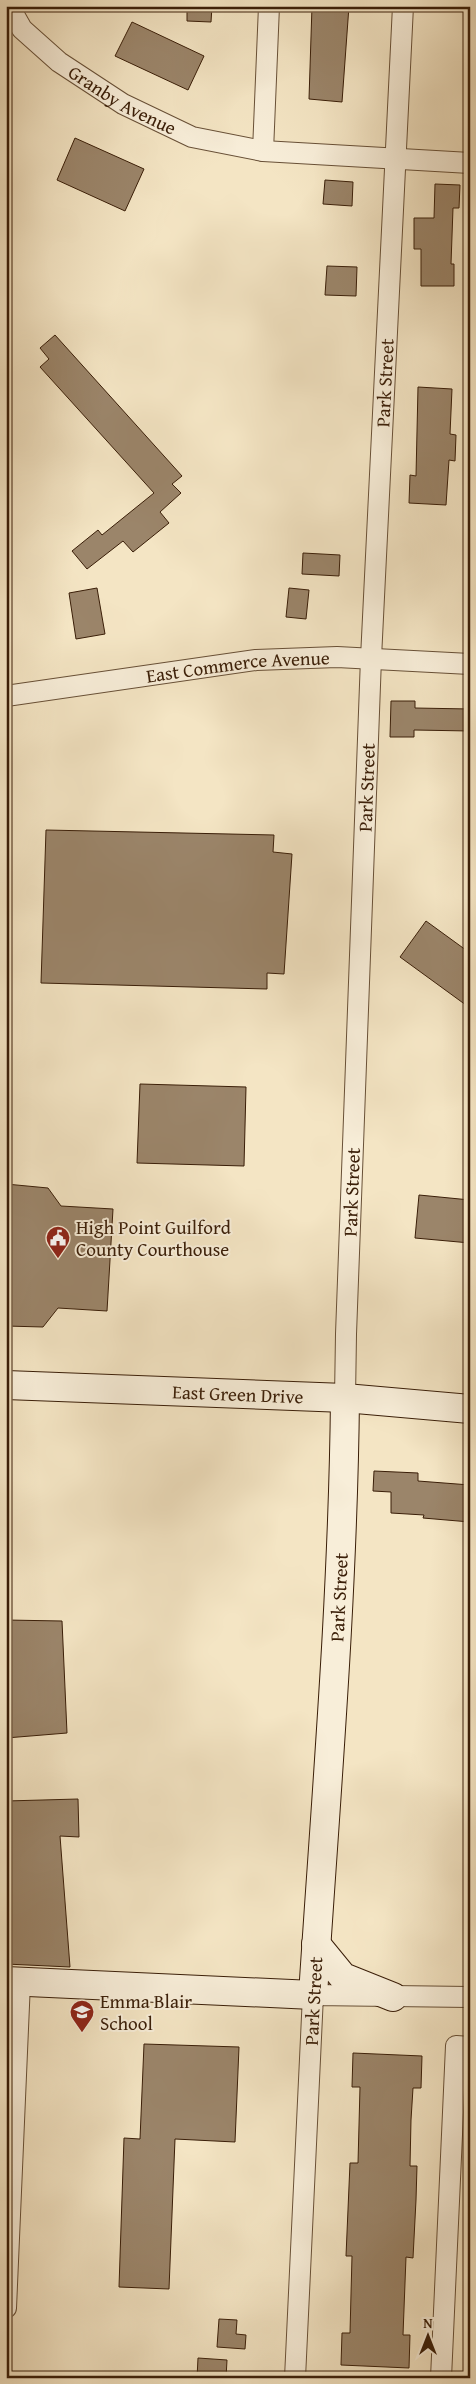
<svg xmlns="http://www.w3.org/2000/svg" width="476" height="2384" viewBox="0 0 476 2384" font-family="'Gentium Book Plus',serif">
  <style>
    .building { fill: #9b856a; stroke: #3a1e08 }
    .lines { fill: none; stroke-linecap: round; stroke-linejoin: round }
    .minor-casing { stroke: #685037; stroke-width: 22 }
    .secondary-casing { stroke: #3a1e08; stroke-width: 30 }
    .minor { stroke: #f8eed9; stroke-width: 20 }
    .secondary { stroke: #f8eed9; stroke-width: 28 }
    .labels { text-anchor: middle; stroke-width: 4; stroke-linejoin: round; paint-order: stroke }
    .street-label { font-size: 19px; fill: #3a1e08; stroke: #f8eed9 }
    .poi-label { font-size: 19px; fill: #3a1e08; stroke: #f8eed9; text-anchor: start }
  </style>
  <rect width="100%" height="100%" fill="#f4e5c4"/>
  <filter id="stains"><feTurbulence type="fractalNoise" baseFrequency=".004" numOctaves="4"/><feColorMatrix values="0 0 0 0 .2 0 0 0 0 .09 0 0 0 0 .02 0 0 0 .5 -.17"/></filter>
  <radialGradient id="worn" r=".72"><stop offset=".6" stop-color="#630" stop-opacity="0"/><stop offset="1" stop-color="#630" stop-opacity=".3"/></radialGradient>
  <g class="building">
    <path d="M187,6H212L211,22L187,21Z"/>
    <path d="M312,6H349L342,102L309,99Z"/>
    <path d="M132,22L204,56L188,90L115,56Z"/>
    <path d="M75,138L144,169L125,211L57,180Z"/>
    <path d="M325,180L353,182L352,206L323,204Z"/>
    <path d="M435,184L460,185L459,208H453L451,264H454V286H421V249H414V218H434Z"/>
    <path d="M327,266L357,267L356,296L325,295Z"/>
    <path d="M55,335L182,476L172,484L181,493L160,512L169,523L133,552L123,541L87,569L72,551L98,530L102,535L154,493L40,367L49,359L40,348Z"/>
    <path d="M418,387L452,389L450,434L456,435L455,461L449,460L446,505L409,503L410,475L416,476Z"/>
    <path d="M303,553L340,555L339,576L302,574Z"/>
    <path d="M97,588L105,634L76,639L69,593Z"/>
    <path d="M289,588L309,590L306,619L286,617Z"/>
    <path d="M391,701H415V708L470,709V731L414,730V737H390Z"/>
    <path d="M46,830L274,835L273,852L292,854L284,974L267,973V989L41,983Z"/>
    <path d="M426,921L470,953V1008L400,957Z"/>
    <path d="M140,1084L246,1087L244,1166L137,1163Z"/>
    <path d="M6,1184L48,1188L61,1206L113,1209L107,1311L58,1308L43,1327L6,1326Z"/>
    <path d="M419,1195L470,1200V1243L415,1238Z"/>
    <path d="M374,1471L418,1473V1481L470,1485V1522L423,1518L424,1515L391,1513V1492L373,1491Z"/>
    <path d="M6,1620L62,1621L67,1733L6,1738Z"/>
    <path d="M78,1799L79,1837L60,1836L70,1967L6,1964V1801Z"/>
    <path d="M144,2044L239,2047L235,2142L175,2139L169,2289L119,2287L124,2138L140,2139Z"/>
    <path d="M353,2053L422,2056L421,2088H413L411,2120L410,2166H417L416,2200L413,2258L406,2257L403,2335H410L409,2368L341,2365L342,2333H350L352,2256H346L350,2163H358L360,2087H352Z"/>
    <path d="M219,2319L237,2320L236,2334L246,2335L245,2349L217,2347Z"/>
    <path d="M198,2358L227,2360L226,2378H197Z"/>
  </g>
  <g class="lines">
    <defs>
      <g id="minor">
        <path id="s1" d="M9,6L22,29L59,62L123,104L192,137L263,151L470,163"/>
        <path d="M263,151L269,6"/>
        <path id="s2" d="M6,696L256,660L337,657L470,664"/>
        <path id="s3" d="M345,1398L346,1334L371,658L403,6"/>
        <path d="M6,2308L20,1982"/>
        <path d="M295,2378L313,1995L470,1997"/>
        <path d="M441,2378L456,2046L470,2047"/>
      </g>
      <g id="secondary">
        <path id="s4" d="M6,1385L345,1398L470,1409"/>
        <path d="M316,1944L343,1977L393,1997"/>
        <path id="s5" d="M6,1981L313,1995C326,1796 343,1597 345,1398"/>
      </g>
    </defs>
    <use href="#minor" class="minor-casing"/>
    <use href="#secondary" class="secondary-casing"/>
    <use href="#minor" class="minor"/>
    <use href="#secondary" class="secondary"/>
  </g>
  <defs>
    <symbol id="civic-pin" viewBox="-11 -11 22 30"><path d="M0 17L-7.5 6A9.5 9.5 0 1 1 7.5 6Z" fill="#8f2418" stroke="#f8eed9"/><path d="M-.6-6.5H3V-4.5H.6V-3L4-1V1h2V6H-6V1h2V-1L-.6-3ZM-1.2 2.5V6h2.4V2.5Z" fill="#fff"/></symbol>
    <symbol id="school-pin" viewBox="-11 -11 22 30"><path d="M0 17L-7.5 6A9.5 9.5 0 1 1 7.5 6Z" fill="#8f2418" stroke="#f8eed9"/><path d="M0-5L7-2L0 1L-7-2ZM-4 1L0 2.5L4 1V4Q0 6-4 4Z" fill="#fff"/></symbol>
  </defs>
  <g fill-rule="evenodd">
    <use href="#civic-pin" x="44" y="1224" width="28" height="38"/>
    <use href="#school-pin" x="68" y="1998" width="28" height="38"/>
  </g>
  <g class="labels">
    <g class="street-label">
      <text dy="7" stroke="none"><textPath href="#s1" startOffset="150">Granby Avenue</textPath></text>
      <text dy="7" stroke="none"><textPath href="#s3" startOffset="1016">Park Street</textPath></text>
      <text dy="7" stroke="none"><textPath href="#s2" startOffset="234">East Commerce Avenue</textPath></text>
      <text dy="7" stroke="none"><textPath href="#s3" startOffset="611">Park Street</textPath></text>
      <text dy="7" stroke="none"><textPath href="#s3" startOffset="206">Park Street</textPath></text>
      <text dy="7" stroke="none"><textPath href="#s4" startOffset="232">East Green Drive</textPath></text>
      <text dy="7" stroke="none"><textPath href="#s5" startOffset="706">Park Street</textPath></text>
      <text transform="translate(313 2001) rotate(-87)" y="7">Park Street</text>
    </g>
    <g class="poi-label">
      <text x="76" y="1234">High Point Guilford<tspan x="76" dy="22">County Courthouse</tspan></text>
      <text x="100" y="2008">Emma Blair<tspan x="100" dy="22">School</tspan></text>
    </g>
  </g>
  <rect width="476" height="2384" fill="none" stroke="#f4e5c4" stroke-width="25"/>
  <rect x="8" y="8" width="461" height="2369" fill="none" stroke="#3a1e08" stroke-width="2.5"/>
  <rect x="12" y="12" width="451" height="2359" fill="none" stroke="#3a1e08"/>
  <g transform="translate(428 2336)" stroke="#f8eed9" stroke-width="4" paint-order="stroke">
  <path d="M0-4L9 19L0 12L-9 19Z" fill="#3a1e08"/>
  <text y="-8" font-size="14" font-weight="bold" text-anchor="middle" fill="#3a1e08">N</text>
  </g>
  <rect width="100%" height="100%" filter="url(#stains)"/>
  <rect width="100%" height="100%" fill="url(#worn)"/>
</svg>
